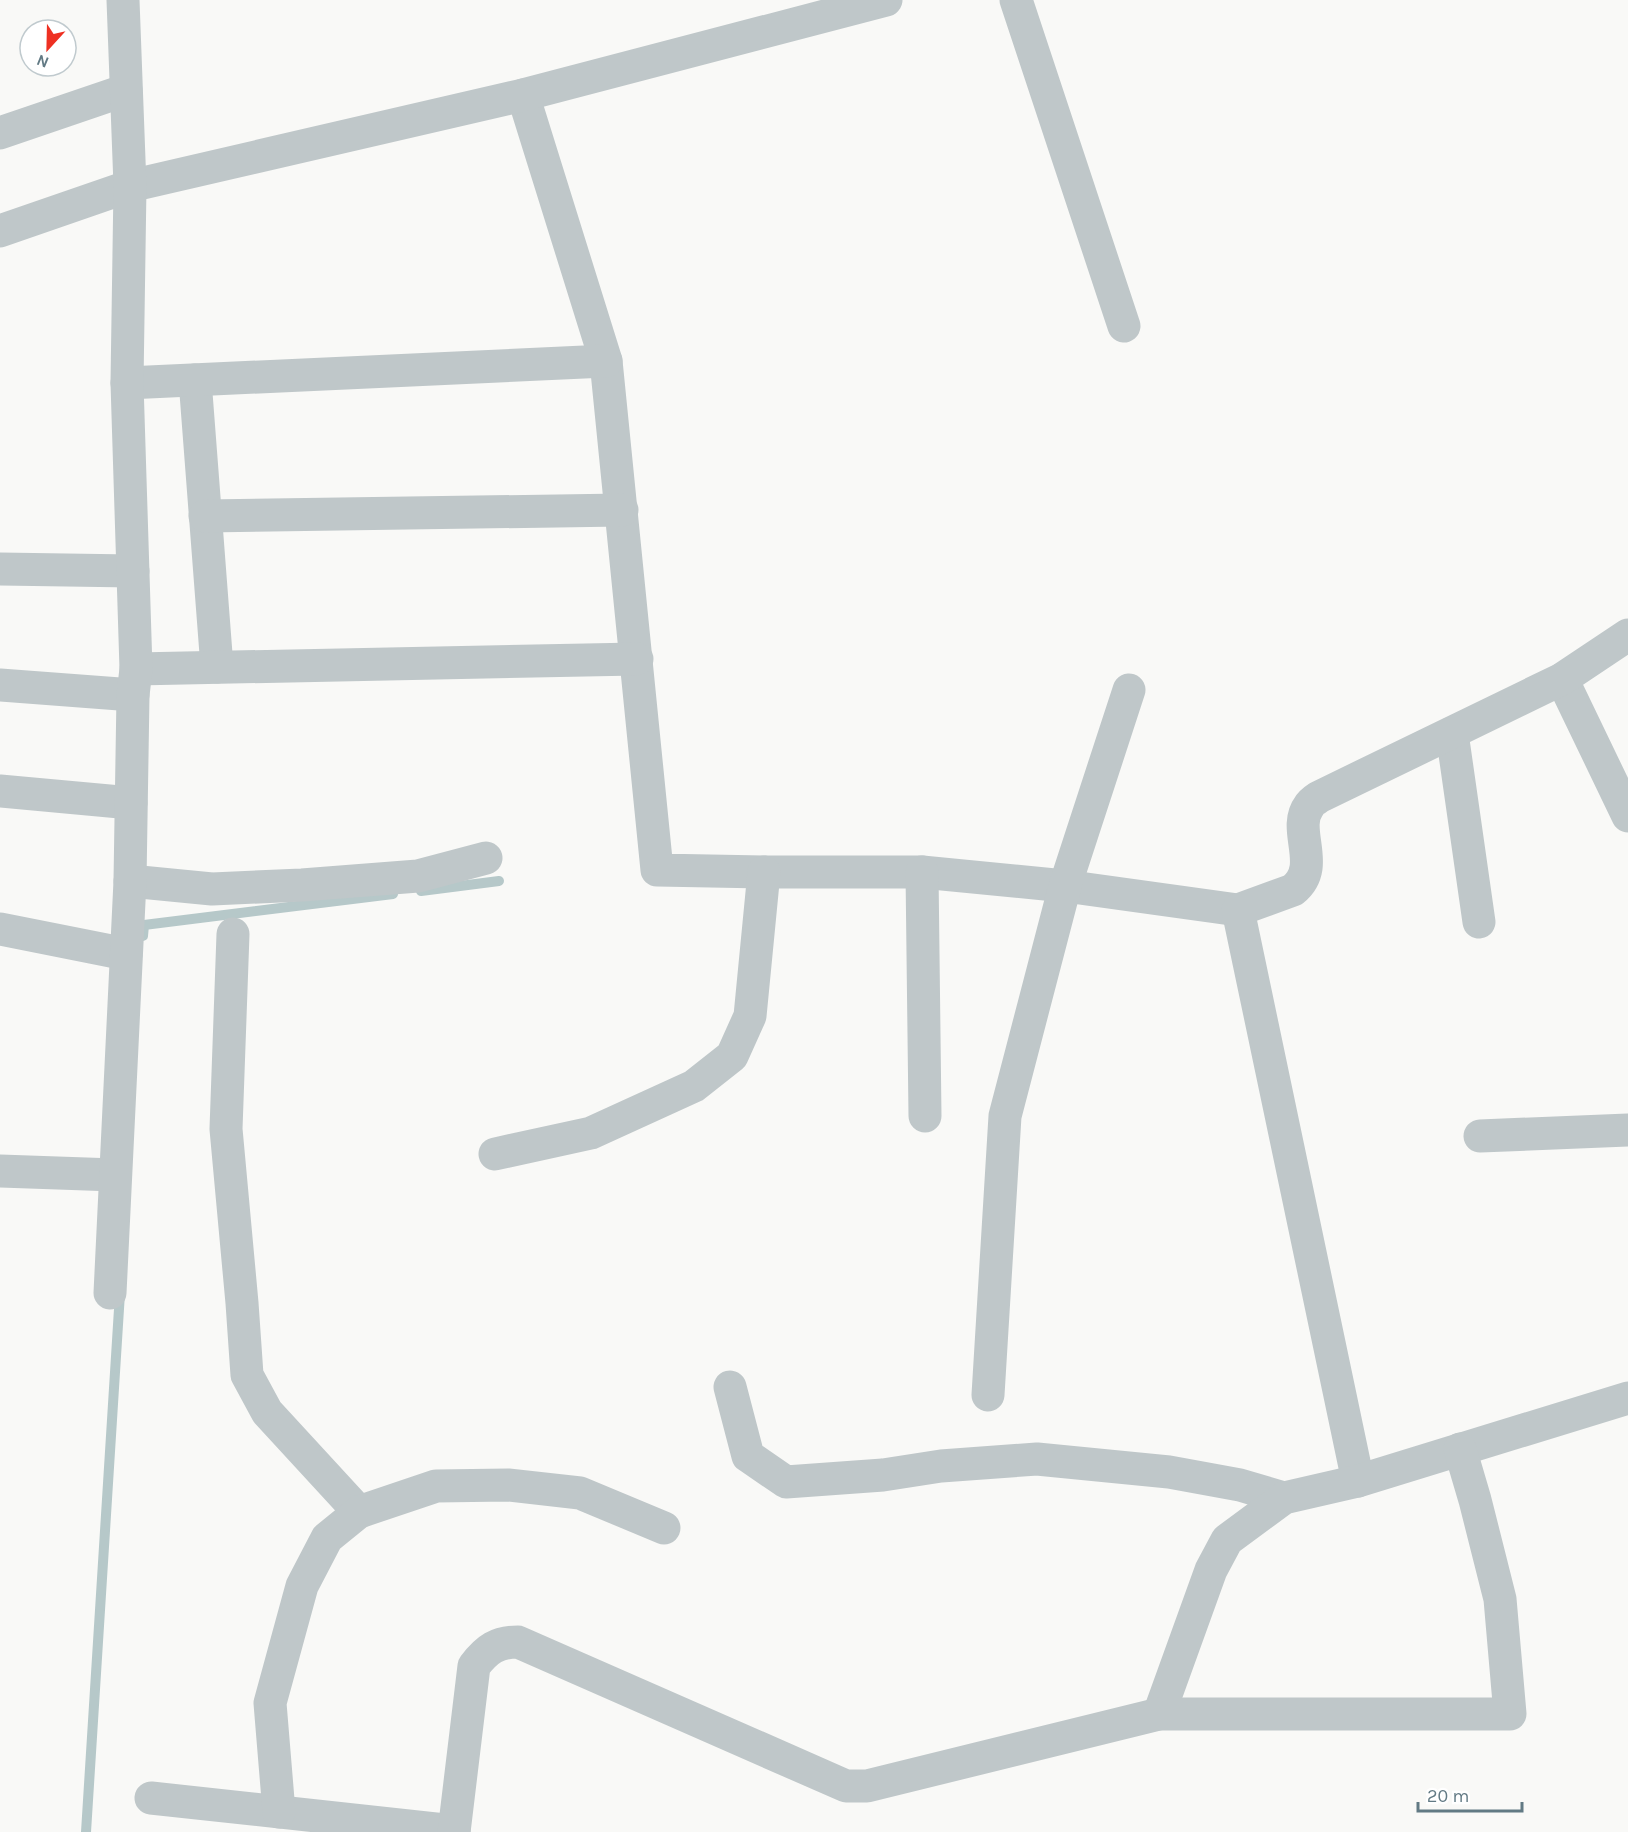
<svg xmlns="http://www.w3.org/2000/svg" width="1628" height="1832" viewBox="0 0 1628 1832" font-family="Karla,sans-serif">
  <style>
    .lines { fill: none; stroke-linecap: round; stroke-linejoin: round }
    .stream { stroke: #b6c8c9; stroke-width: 10 }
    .street { stroke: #bfc7c9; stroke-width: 33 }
  </style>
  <rect width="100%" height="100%" fill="#f9f9f7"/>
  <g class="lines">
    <g class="stream">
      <path d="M421,891L499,881"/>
      <path d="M143,936L144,925L393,894"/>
      <path d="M86,1832L120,1293"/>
    </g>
    <g class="street">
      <path d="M1016,0L1124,326"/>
      <path d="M523,95L606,361L657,870L764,872H922L1065,886L1238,910"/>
      <path d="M0,133L126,90"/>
      <path d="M0,231L130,186L523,95L886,0"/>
      <path d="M195,380L217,667"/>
      <path d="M127,383L606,361"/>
      <path d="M205,516L622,510"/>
      <path d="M0,569L133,571"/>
      <path d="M136,669L637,659"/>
      <path d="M1562,679L1628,816"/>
      <path d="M0,685L133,695"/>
      <path d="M1452,733L1479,922"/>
      <path d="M0,791L131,803"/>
      <path d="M922,872L925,1116"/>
      <path d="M130,881L212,889L302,885L418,876L486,858"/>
      <path d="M0,929L126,954"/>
      <path d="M233,934L226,1129L242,1303L247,1375L267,1412L359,1512"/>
      <path d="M1480,1136L1628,1130"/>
      <path d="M495,1154L591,1133L694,1086L732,1056L750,1016L764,872"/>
      <path d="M0,1171L115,1175"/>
      <path d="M110,1293L130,881L133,695L136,669L127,383L130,186L123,0"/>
      <path d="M730,1387L748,1456L786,1482L883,1475L941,1466L1037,1459L1169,1472L1240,1485L1284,1498"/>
      <path d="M988,1395L1005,1116L1065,886L1129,690"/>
      <path d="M1358,1481L1238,910L1293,890C1323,866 1291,830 1309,806C1311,802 1316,799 1319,797L1562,679L1628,635"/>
      <path d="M1159,1714L1211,1570L1227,1540L1284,1498L1358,1481L1628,1398"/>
      <path d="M151,1798L454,1831"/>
      <path d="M279,1812L270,1703L302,1586L327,1538L359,1512L436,1486L508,1485L580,1493L664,1528"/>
      <path d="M454,1832L474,1666C487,1649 497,1642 518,1642L846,1786H867L1159,1714H1510L1500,1599L1475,1500L1460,1449"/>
    </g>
  </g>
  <g transform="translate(48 48) rotate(202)"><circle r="28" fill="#ffffff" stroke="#c0cace" stroke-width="1.5"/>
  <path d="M0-4.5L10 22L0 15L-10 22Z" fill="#ee3022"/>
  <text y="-9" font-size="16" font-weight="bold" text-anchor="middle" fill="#627a84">N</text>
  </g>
  <path d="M1418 1802v9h104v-9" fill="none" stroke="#627a84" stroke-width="3"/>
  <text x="1427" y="1802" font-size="18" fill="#627a84" stroke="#ffffff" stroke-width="4.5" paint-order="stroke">20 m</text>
</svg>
